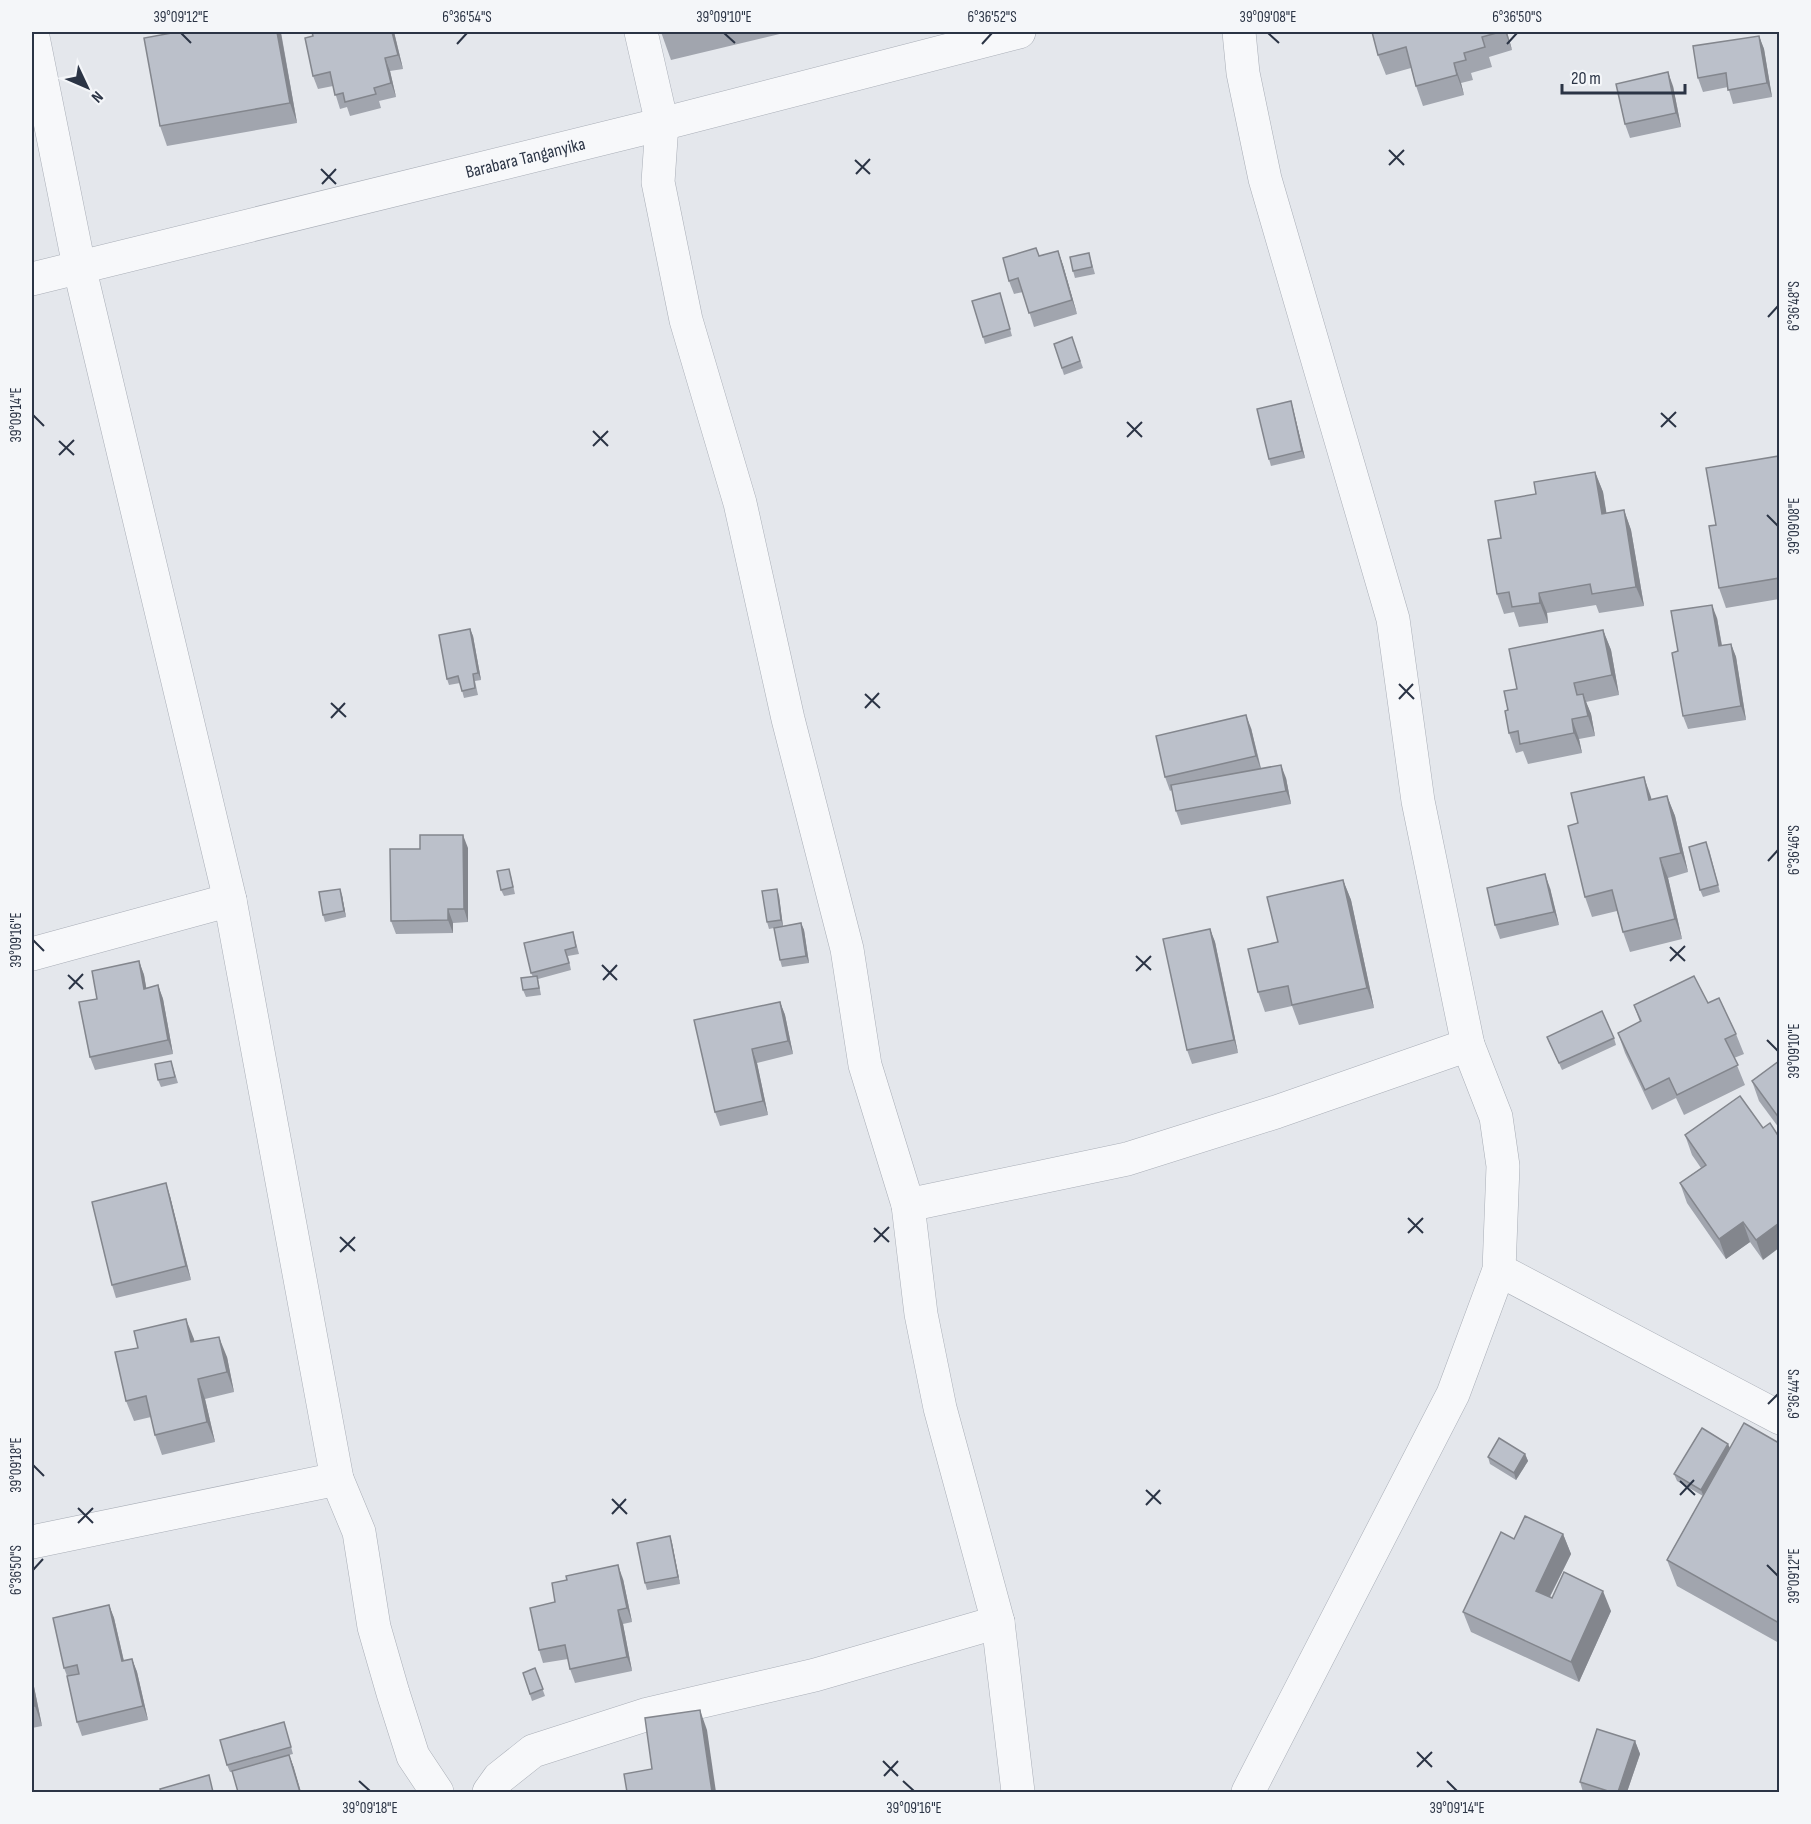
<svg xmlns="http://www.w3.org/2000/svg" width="1811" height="1824" viewBox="0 0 1811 1824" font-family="'Sofia Sans Condensed',sans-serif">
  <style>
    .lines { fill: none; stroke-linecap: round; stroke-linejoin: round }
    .street-casing { stroke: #a9aeb7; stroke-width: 34 }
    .street { stroke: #f7f8fa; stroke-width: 33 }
    .wall { fill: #a1a5ae }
    .shaded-wall { fill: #83868d }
    .building { fill: #bbc0ca; stroke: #83868d; stroke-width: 1.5 }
    .ticks { fill: none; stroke: #2b3445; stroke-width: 2 }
    .labels { text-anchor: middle; stroke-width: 6; stroke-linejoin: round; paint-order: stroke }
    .street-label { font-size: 18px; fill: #2b3445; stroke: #f4f6f9 }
    .neatline { fill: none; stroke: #2b3445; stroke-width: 2 }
    .ticks-label { font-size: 15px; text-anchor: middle; fill: #2b3445 }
  </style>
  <rect width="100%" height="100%" fill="#e4e7ec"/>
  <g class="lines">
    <defs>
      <g id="street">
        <path d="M32,32L79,266L230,900L337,1479L359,1532L374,1627L393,1693L413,1756L437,1792"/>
        <path d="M641,32L662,124L658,182L686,320L740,503L788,719L847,949L865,1065L908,1205L921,1314L940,1408L998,1622L1018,1792"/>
        <path d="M1239,32L1243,73L1265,179L1393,619L1418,801L1468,1045L1496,1117L1503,1166L1499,1270L1453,1394L1248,1792"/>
        <path id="s1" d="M32,279L662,124L1019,32"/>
        <path d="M32,954L230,900"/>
        <path d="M908,1205L1127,1159L1276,1112L1468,1045"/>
        <path d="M1499,1270L1780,1418"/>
        <path d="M32,1542L337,1479"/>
        <path d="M489,1792L499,1778L533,1751L648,1714L815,1675L998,1622"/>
      </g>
    </defs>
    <use href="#street" class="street-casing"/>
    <use href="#street" class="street"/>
  </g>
  <g class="wall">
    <path d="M177,32H281L297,123L167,146L160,126Z"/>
    <path d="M394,32L403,69L390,71L396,97L379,101L381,108L350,116L347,107L340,109L333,86L318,89L313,76Z"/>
    <path d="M661,32H788L671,60Z"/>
    <path d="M1372,32H1507L1512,50L1489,57L1492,67L1471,73L1473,80L1461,83L1464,95L1423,106L1416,86L1411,68L1386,75L1378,55Z"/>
    <path d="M1759,36L1764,49L1772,97L1733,104L1728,87L1703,92L1698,78Z"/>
    <path d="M1673,86L1681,127L1630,138L1625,124Z"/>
    <path d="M1058,251L1063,265L1077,314L1034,327L1023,292L1014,294L1009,281L1039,256Z"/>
    <path d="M1089,253L1095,274L1075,278L1073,271Z"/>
    <path d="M1000,293L1012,336L985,344L983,337Z"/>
    <path d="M1072,337L1083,368L1064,375L1054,344Z"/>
    <path d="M1291,401L1305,458L1271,466L1269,459Z"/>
    <path d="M1779,456V599L1726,608L1719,588L1716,525Z"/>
    <path d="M1595,472L1603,492L1606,513L1624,510L1631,530L1644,606L1599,613L1596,605L1547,613L1548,623L1519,627L1514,612L1504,614L1497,594L1501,538L1536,494Z"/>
    <path d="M1717,618L1722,645L1731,644L1736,657L1746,720L1688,729L1683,716L1678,651Z"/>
    <path d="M470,629L473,636L481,680L475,681L478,695L464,698L460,683L449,685L447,679Z"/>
    <path d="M1603,630L1611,650L1619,695L1586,702L1591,714L1595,736L1579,739L1582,753L1528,764L1523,751L1516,753L1509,733L1508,710L1517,689Z"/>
    <path d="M1251,728L1261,768L1286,778L1291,804L1181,825L1176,811L1172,790L1170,791L1165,777Z"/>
    <path d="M1667,796L1675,816L1688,872L1668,878L1682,939L1630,952L1623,932L1617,911L1592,917L1585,897L1578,823L1652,800Z"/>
    <path d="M468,848V922L453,923V933L396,934L391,921Z"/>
    <path d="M1709,849L1720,892L1703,897L1700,890Z"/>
    <path d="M511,876L515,894L504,896L501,890Z"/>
    <path d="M1343,880L1351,900L1374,1008L1299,1025L1292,1006L1265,1012L1258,992L1278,942Z"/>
    <path d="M1550,888L1559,925L1500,939L1495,925Z"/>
    <path d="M342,895L346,917L325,922L323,915Z"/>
    <path d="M779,896L783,926L801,923L804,930L809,963L782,967L780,960L774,928L769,929L767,922Z"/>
    <path d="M1210,929L1215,942L1238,1053L1192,1064L1187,1050Z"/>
    <path d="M573,932L579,954L568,956L571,970L538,979L541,995L526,997L523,990L533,977L531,973Z"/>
    <path d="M139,961L144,975L146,988L158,985L163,999L173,1054L95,1070L90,1057L97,999Z"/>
    <path d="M780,1002L785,1015L793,1054L757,1063L768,1115L720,1126L715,1112Z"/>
    <path d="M1708,1003L1736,1034L1744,1054L1734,1058L1745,1085L1684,1115L1676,1098L1652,1110L1625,1053L1618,1033L1640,1022L1634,1005Z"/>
    <path d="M1547,1037L1614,1038L1616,1045L1562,1070Z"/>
    <path d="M171,1061L178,1083L161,1087L158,1080Z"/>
    <path d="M1779,1061V1128L1759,1101L1752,1081Z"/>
    <path d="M1740,1096L1763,1260L1750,1242L1726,1259L1687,1203L1680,1183L1701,1168L1692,1155L1685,1135Z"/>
    <path d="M170,1196L191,1280L116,1298L112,1285Z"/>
    <path d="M194,1339V1342L227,1357L234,1392L205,1399L215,1442L162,1455L155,1435L151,1417L134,1421L126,1401Z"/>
    <path d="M1779,1443V1643L1677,1586L1667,1560L1703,1496L1677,1481L1674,1474L1730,1448Z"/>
    <path d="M1525,1454L1528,1461L1516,1480L1490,1464L1488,1457Z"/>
    <path d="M1563,1534L1571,1554L1550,1597L1611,1611L1579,1682L1471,1632L1463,1612L1514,1539Z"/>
    <path d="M670,1536L672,1543L680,1584L647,1590L645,1583Z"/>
    <path d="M623,1579L632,1622L623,1624L632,1671L575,1683L570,1669L568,1659L543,1663L539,1650L555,1602Z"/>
    <path d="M109,1605L114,1618L124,1661L132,1659L137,1672L148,1720L82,1736L77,1722L67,1676L64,1668Z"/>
    <path d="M535,1668L545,1696L532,1701L523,1673Z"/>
    <path d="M32,1677L42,1726L32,1728Z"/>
    <path d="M286,1729L293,1754L289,1755L294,1768L230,1772L227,1765Z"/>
    <path d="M1635,1741L1640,1754L1627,1792H1583L1580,1782Z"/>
  </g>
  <g class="shaded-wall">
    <path d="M277,32H281V34L297,123L290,103Z"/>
    <path d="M392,32H394L403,69L398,55Z"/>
    <path d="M1505,32H1507L1512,50Z"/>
    <path d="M1759,36L1764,49L1772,97L1767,83Z"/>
    <path d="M385,58L390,71L396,97L391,83Z"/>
    <path d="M1454,63L1461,83L1464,95L1457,75Z"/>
    <path d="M1668,72L1673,86L1681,127L1676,113Z"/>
    <path d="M1058,251L1063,265L1077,314L1072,300Z"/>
    <path d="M1291,401L1293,408L1305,458L1302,451Z"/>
    <path d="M1595,472L1603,492L1610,534L1602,514Z"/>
    <path d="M1624,510L1631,530L1644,606L1636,587Z"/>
    <path d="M1539,593L1547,613L1548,623L1540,603Z"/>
    <path d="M1712,605L1717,618L1724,659L1719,646Z"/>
    <path d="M470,629L473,636L481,680L478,673Z"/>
    <path d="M1603,630L1611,650L1619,695L1612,675Z"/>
    <path d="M1731,644L1736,657L1746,720L1741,706Z"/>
    <path d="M1583,694L1591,714L1595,736L1588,716Z"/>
    <path d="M1246,715L1251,728L1261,770L1256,756Z"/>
    <path d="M1572,719L1579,739L1582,753L1574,733Z"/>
    <path d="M1281,765L1286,778L1291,804L1286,791Z"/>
    <path d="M1644,777L1651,797L1656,820L1649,800Z"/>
    <path d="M1667,796L1675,816L1688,872L1681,853Z"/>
    <path d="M463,835L468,848V922L464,909Z"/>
    <path d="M1660,858L1668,878L1682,939L1675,919Z"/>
    <path d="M1545,874L1550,888L1559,925L1554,912Z"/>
    <path d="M1343,880L1351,900L1374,1008L1367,988Z"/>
    <path d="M340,889L342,895L346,917L344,911Z"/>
    <path d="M777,889L779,896L783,927L781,920Z"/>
    <path d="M448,909L453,923V933L448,920Z"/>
    <path d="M801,923L804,930L809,963L806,956Z"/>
    <path d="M1210,929L1215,942L1238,1053L1234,1040Z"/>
    <path d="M139,961L144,975L149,1003L144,989Z"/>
    <path d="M158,985L163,999L173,1054L168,1040Z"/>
    <path d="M780,1002L785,1015L793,1054L788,1041Z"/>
    <path d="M752,1049L757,1063L768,1115L763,1101Z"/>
    <path d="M166,1183L170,1196L191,1280L186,1266Z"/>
    <path d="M1743,1222L1750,1242L1726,1259L1719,1239Z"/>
    <path d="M1779,1223V1248L1763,1260L1756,1240Z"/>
    <path d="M186,1319L194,1339L198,1362L191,1342Z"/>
    <path d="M219,1337L227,1357L234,1392L227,1372Z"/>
    <path d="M198,1379L205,1399L215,1442L207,1422Z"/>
    <path d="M1728,1444L1731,1450L1704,1497L1701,1490Z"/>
    <path d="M1525,1454L1528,1461L1516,1480L1514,1473Z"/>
    <path d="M1563,1534L1571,1554L1543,1610L1536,1591Z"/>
    <path d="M670,1536L672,1543L680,1584L678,1577Z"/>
    <path d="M618,1565L623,1579L632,1622L627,1608Z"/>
    <path d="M1603,1591L1611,1611L1579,1682L1571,1662Z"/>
    <path d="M109,1605L114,1618L127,1675L122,1661Z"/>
    <path d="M618,1610L623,1624L632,1671L627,1657Z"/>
    <path d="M132,1659L137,1672L148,1720L143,1706Z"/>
    <path d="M32,1677L42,1726L35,1706L32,1690Z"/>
    <path d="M700,1710L707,1730L716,1792H712Z"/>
    <path d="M1635,1741L1640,1754L1627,1792H1618Z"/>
    <path d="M289,1755L294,1768L301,1792H300Z"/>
  </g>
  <g class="building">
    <path d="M177,32H277L290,103L160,126L144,38Z"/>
    <path d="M312,32H392L398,55L385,58L391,83L374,88L376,94L345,102L343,93L335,95L330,72L313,76L305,38L313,36Z"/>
    <path d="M1372,32H1500L1482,37L1485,47L1464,53L1466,60L1454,63L1457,75L1416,86L1406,47L1378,55Z"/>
    <path d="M1759,36L1767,83L1728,90L1726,73L1698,78L1693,46Z"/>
    <path d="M1668,72L1676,113L1625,124L1616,84Z"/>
    <path d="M1036,248L1039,256L1058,251L1072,300L1029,313L1018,278L1009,281L1003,258Z"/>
    <path d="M1089,253L1092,267L1073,271L1070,257Z"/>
    <path d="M1000,293L1010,329L983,337L972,301Z"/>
    <path d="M1072,337L1080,361L1062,368L1054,344Z"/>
    <path d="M1291,401L1302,451L1269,459L1257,409Z"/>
    <path d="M1779,456V578L1719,588L1709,526L1716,525L1706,468Z"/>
    <path d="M1595,472L1602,514L1624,510L1636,587L1592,594L1590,584L1539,593L1540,603L1512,607L1509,592L1497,594L1488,540L1501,538L1495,501L1536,494L1534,482Z"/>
    <path d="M1712,605L1719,646L1731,644L1741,706L1683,716L1672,653L1678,651L1671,611Z"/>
    <path d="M470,629L478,673L473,674L475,688L462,691L458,676L447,679L439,635Z"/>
    <path d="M1603,630L1612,675L1574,683L1577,695L1583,694L1588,716L1572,719L1574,733L1520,744L1518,731L1509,733L1505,711L1508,710L1504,691L1517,689L1509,649Z"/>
    <path d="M1246,715L1256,756L1165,777L1156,736Z"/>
    <path d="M1281,765L1286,791L1176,811L1171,785Z"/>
    <path d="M1644,777L1649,800L1667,796L1681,853L1660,858L1675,919L1623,932L1612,890L1585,897L1568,826L1578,823L1571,793Z"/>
    <path d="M420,835H463L464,909H448V920L391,921L390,849H420Z"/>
    <path d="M1706,842L1718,885L1700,890L1689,847Z"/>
    <path d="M509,869L513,887L501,890L497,871Z"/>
    <path d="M1545,874L1554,912L1495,925L1487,888Z"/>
    <path d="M1343,880L1367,988L1292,1005L1288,986L1258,992L1248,949L1278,942L1267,897Z"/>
    <path d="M340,889L344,911L323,915L319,892Z"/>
    <path d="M777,889L781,920L767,922L762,891Z"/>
    <path d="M801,923L806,956L780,960L774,928Z"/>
    <path d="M1210,929L1234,1040L1187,1050L1163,939Z"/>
    <path d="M573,932L576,947L565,950L569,963L531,973L524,943Z"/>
    <path d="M139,961L144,989L158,985L168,1040L90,1057L79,1002L97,999L92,971Z"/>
    <path d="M537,976L539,988L523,990L521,978Z"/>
    <path d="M1694,976L1708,1003L1719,998L1736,1034L1725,1039L1738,1065L1677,1095L1669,1078L1645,1090L1618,1033L1641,1021L1634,1005Z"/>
    <path d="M780,1002L788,1041L752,1049L763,1101L715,1112L694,1020Z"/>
    <path d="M1602,1011L1614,1038L1559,1063L1547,1037Z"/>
    <path d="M171,1061L175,1077L158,1080L155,1064Z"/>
    <path d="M1779,1061V1118L1752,1081Z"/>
    <path d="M1740,1096L1763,1128L1770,1123L1779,1137V1223L1756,1240L1743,1222L1719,1239L1680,1183L1706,1165L1685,1135Z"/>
    <path d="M166,1183L186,1266L112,1285L92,1202Z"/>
    <path d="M186,1319L191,1342L219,1337L227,1372L198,1379L207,1422L155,1435L146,1396L126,1401L115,1352L138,1348L134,1331Z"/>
    <path d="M1744,1423L1779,1443V1623L1667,1560Z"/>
    <path d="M1702,1428L1728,1444L1701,1490L1674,1474Z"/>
    <path d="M1499,1438L1525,1454L1514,1473L1488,1457Z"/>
    <path d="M1525,1516L1563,1534L1536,1591L1552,1598L1564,1572L1603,1591L1571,1662L1463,1612L1501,1532L1514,1539Z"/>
    <path d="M670,1536L678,1577L645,1583L637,1543Z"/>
    <path d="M618,1565L627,1608L618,1610L627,1657L570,1669L565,1645L539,1650L530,1608L555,1602L552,1583L567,1580L566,1576Z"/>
    <path d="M109,1605L122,1661L132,1659L143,1706L77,1722L67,1676L79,1674L77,1665L64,1668L53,1618Z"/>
    <path d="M535,1668L543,1689L530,1694L523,1673Z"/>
    <path d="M32,1690L35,1706H32Z"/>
    <path d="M700,1710L712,1792H627L624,1774L652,1769L645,1718Z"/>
    <path d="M284,1722L291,1747L227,1765L220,1740Z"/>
    <path d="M1597,1729L1635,1741L1618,1792H1611L1580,1782Z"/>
    <path d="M289,1755L300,1792H238L232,1771Z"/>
    <path d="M209,1775L213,1792H161L160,1789Z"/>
  </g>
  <path class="ticks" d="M181,33L191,43M724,33L735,43M1268,33L1279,43M457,44L467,33M982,44L992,33M1507,44L1517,33M1389,150L1404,165M855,160L870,174M1389,165L1404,150M321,169L336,184M856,174L870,159M322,184L336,169M1768,317L1778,306M1661,413L1676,427M33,415L44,426M1127,422L1142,437M1661,427L1676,412M593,431L608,446M1127,437L1142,422M59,441L74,455M593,446L608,431M59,455L74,440M1767,515L1778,526M1399,684L1414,699M865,694L880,708M1399,699L1413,684M331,703L346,717M865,708L879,693M331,718L345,703M1768,861L1778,850M33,940L44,951M1670,947L1685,961M1136,956L1151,970M1670,961L1685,946M602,965L617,980M1136,971L1151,956M68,975L83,989M603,980L617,965M69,989L83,974M1767,1040L1778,1051M1408,1218L1423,1233M874,1228L889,1242M1408,1233L1423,1218M340,1237L355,1251M874,1242L889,1227M340,1252L355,1237M1768,1404L1778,1394M33,1465L44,1476M1680,1481L1695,1495M1146,1490L1161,1504M1680,1495L1694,1480M612,1499L627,1514M1146,1505L1160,1490M78,1508L93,1523M612,1514L626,1499M78,1523L93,1508M1767,1565L1778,1576M33,1570L43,1559M1417,1752L1432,1767M883,1761L898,1776M1417,1767L1432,1752M884,1776L898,1761M359,1781L370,1791M903,1781L914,1791M1447,1781L1457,1791"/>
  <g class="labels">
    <g class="street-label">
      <text dy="6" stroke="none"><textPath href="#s1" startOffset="508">Barabara Tanganyika</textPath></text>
    </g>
  </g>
  <rect width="1811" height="1824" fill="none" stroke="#f4f6f9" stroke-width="66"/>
  <g transform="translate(87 87) rotate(134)" stroke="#f4f6f9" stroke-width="4.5" paint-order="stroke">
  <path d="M0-4.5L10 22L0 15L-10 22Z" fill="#2b3445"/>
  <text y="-9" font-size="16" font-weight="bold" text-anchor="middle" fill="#2b3445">N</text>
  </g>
  <path d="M1562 84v9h123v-9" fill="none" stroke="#2b3445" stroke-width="3"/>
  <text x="1571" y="84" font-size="18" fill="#2b3445" stroke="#f4f6f9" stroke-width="4.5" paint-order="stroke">20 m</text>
  <rect x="33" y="33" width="1745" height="1758" class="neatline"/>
  <g class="ticks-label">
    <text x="181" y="22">39°09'12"E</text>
    <text x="467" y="22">6°36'54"S</text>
    <text x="724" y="22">39°09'10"E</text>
    <text x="992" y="22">6°36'52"S</text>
    <text x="1268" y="22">39°09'08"E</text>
    <text x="1517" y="22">6°36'50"S</text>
    <text transform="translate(1794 306) rotate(-90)" y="5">6°36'48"S</text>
    <text transform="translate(16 415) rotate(-90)" y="5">39°09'14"E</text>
    <text transform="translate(1794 526) rotate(-90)" y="5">39°09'08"E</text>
    <text transform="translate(1794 850) rotate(-90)" y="5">6°36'46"S</text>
    <text transform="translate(16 940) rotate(-90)" y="5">39°09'16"E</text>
    <text transform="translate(1794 1051) rotate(-90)" y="5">39°09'10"E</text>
    <text transform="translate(1794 1394) rotate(-90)" y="5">6°36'44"S</text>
    <text transform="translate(16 1465) rotate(-90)" y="5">39°09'18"E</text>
    <text transform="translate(16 1570) rotate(-90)" y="5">6°36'50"S</text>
    <text transform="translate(1794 1576) rotate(-90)" y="5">39°09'12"E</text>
    <text x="370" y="1813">39°09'18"E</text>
    <text x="914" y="1813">39°09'16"E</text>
    <text x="1457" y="1813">39°09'14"E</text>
  </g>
</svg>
